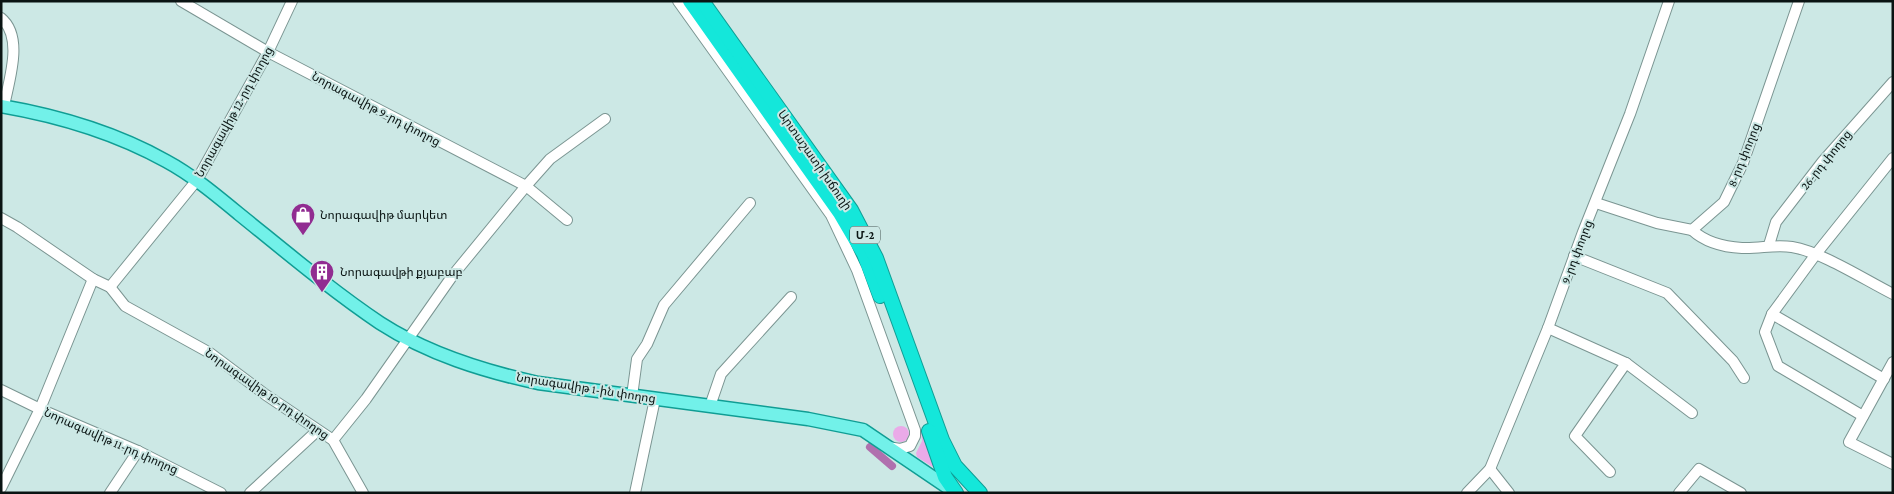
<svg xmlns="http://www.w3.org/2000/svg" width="1894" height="494" viewBox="0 0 1894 494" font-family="'Crimson Pro','Noto Sans Armenian',serif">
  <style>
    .green { fill: #eaaae8 }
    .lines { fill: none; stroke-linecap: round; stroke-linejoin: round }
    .canal { stroke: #b070ae; stroke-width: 8 }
    .minor-casing { stroke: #7b9592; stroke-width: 12 }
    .major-casing { stroke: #109d94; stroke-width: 15 }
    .highway-casing { stroke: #109d94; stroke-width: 16 }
    .minor { stroke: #fff; stroke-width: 10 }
    .major { stroke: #72f1e9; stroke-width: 12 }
    .highway { stroke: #14e7da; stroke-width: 14 }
    .labels { text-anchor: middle; stroke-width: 4; stroke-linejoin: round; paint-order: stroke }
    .shield { fill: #cce8e5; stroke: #445452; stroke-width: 1 }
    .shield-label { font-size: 11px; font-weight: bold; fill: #0a1413 }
    .street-label { font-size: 12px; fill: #0a1413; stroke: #cce8e5 }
    .poi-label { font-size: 12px; fill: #0a1413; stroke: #cce8e5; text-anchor: start }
  </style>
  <rect width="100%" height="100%" fill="#cce8e5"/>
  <g class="green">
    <circle cx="901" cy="434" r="8"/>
    <path d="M921,429H923L936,469L917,457L916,453L922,441Z"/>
  </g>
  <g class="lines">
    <path class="canal" d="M870,447L892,466"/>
    <defs>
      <g id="minor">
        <path d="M181,1L268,52L526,186L567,220"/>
        <path d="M678,1L831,215L857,270L915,430V436L910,446L900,449L888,447"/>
        <path d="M1,18C24,37 9,80 4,106"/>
        <path d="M1596,203L1657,223L1692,230L1724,202L1743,163L1799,1"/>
        <path d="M1,218L17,227L93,279L110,287L125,306L210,353L266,395L333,440L363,493"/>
        <path d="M1692,230C1705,242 1724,247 1742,248C1759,249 1775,244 1792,247C1822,252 1865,280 1893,294"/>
        <path d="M1769,245L1776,222L1823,161L1893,82"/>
        <path d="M1574,256L1667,293L1733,361L1744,378"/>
        <path d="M110,287L197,180L268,52L292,1"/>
        <path d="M1772,314L1884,379"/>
        <path d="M1548,328L1626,363L1575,436L1610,472"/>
        <path d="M1893,362L1849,442L1893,464"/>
        <path d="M1626,363L1692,413"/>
        <path d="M1,390L40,409L138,451L221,493"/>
        <path d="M632,396L637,359L647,344L664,305L750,203"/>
        <path d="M710,406L721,374L791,297"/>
        <path d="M1863,416L1778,366L1765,332L1772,314L1816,254L1893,158"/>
        <path d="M333,440L366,399L453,275L526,186L550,159L605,119"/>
        <path d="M1490,469L1509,493"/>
        <path d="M1,488L40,409L93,279"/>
        <path d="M110,493L138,451"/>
        <path d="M250,493L317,431"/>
        <path d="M635,493L655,399"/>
        <path d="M1467,493L1490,469L1548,328L1583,232L1630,114L1669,1"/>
        <path d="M1679,493L1699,469L1741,493"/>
      </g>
      <path id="major" d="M1,106C59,116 114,132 166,161C192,175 216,195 239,214C285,251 331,290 380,323C428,354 483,371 538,383L808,419L863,430L953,491"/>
      <g id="highway">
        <path d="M690,1L840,213L864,254L880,296"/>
        <path d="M702,1L851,210L876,258L942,440L955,466L980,493"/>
        <path d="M929,431L945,477L956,493"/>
      </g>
    </defs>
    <use href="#minor" class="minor-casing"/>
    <use href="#major" class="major-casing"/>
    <use href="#highway" class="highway-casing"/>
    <use href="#minor" class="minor"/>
    <use href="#major" class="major"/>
    <use href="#highway" class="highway"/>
  </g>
  <defs>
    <symbol id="shop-pin" viewBox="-11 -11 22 30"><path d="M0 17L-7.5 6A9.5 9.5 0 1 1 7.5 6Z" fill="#912c91" stroke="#cce8e5"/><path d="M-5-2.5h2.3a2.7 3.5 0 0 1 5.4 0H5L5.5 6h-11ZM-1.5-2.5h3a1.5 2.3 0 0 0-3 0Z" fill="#fff"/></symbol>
    <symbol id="building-pin" viewBox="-11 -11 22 30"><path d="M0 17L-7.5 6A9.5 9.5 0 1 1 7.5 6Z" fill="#912c91" stroke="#cce8e5"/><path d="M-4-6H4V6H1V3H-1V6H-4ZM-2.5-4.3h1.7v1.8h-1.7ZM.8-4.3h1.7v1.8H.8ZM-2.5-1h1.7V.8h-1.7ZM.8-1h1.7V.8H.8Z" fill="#fff"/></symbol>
  </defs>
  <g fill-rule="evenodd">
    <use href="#shop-pin" x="289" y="201" width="28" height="38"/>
    <use href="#building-pin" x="308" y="258" width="28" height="38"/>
  </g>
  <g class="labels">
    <rect class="shield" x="850" y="226.5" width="30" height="17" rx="4"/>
    <g class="shield-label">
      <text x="865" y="239">Մ-2</text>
    </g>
    <g class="street-label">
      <text transform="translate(376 109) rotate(28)" y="4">Նորագավիթ 9-րդ փողոց</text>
      <text transform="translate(234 112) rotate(-61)" y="4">Նորագավիթ 12-րդ փողոց</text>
      <text transform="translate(1744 155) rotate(-68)" y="4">8-րդ փողոց</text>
      <text transform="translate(815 160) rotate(55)" y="4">Արտաշատի խճուղի</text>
      <text transform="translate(1826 160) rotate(-51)" y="4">26-րդ փողոց</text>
      <text transform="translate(1577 252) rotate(-69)" y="4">9-րդ փողոց</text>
      <text transform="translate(586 388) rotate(9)" y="4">Նորագավիթ 1-ին փողոց</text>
      <text transform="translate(267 394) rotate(35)" y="4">Նորագավիթ 10-րդ փողոց</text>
      <text transform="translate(111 441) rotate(24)" y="4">Նորագավիթ 11-րդ փողոց</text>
    </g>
    <g class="poi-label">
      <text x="320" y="219">Նորագավիթ մարկետ</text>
      <text x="340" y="276">Նորագավթի քյաբաբ</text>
    </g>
  </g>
  <rect width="1894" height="494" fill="none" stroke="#0a1413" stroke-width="5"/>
</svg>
